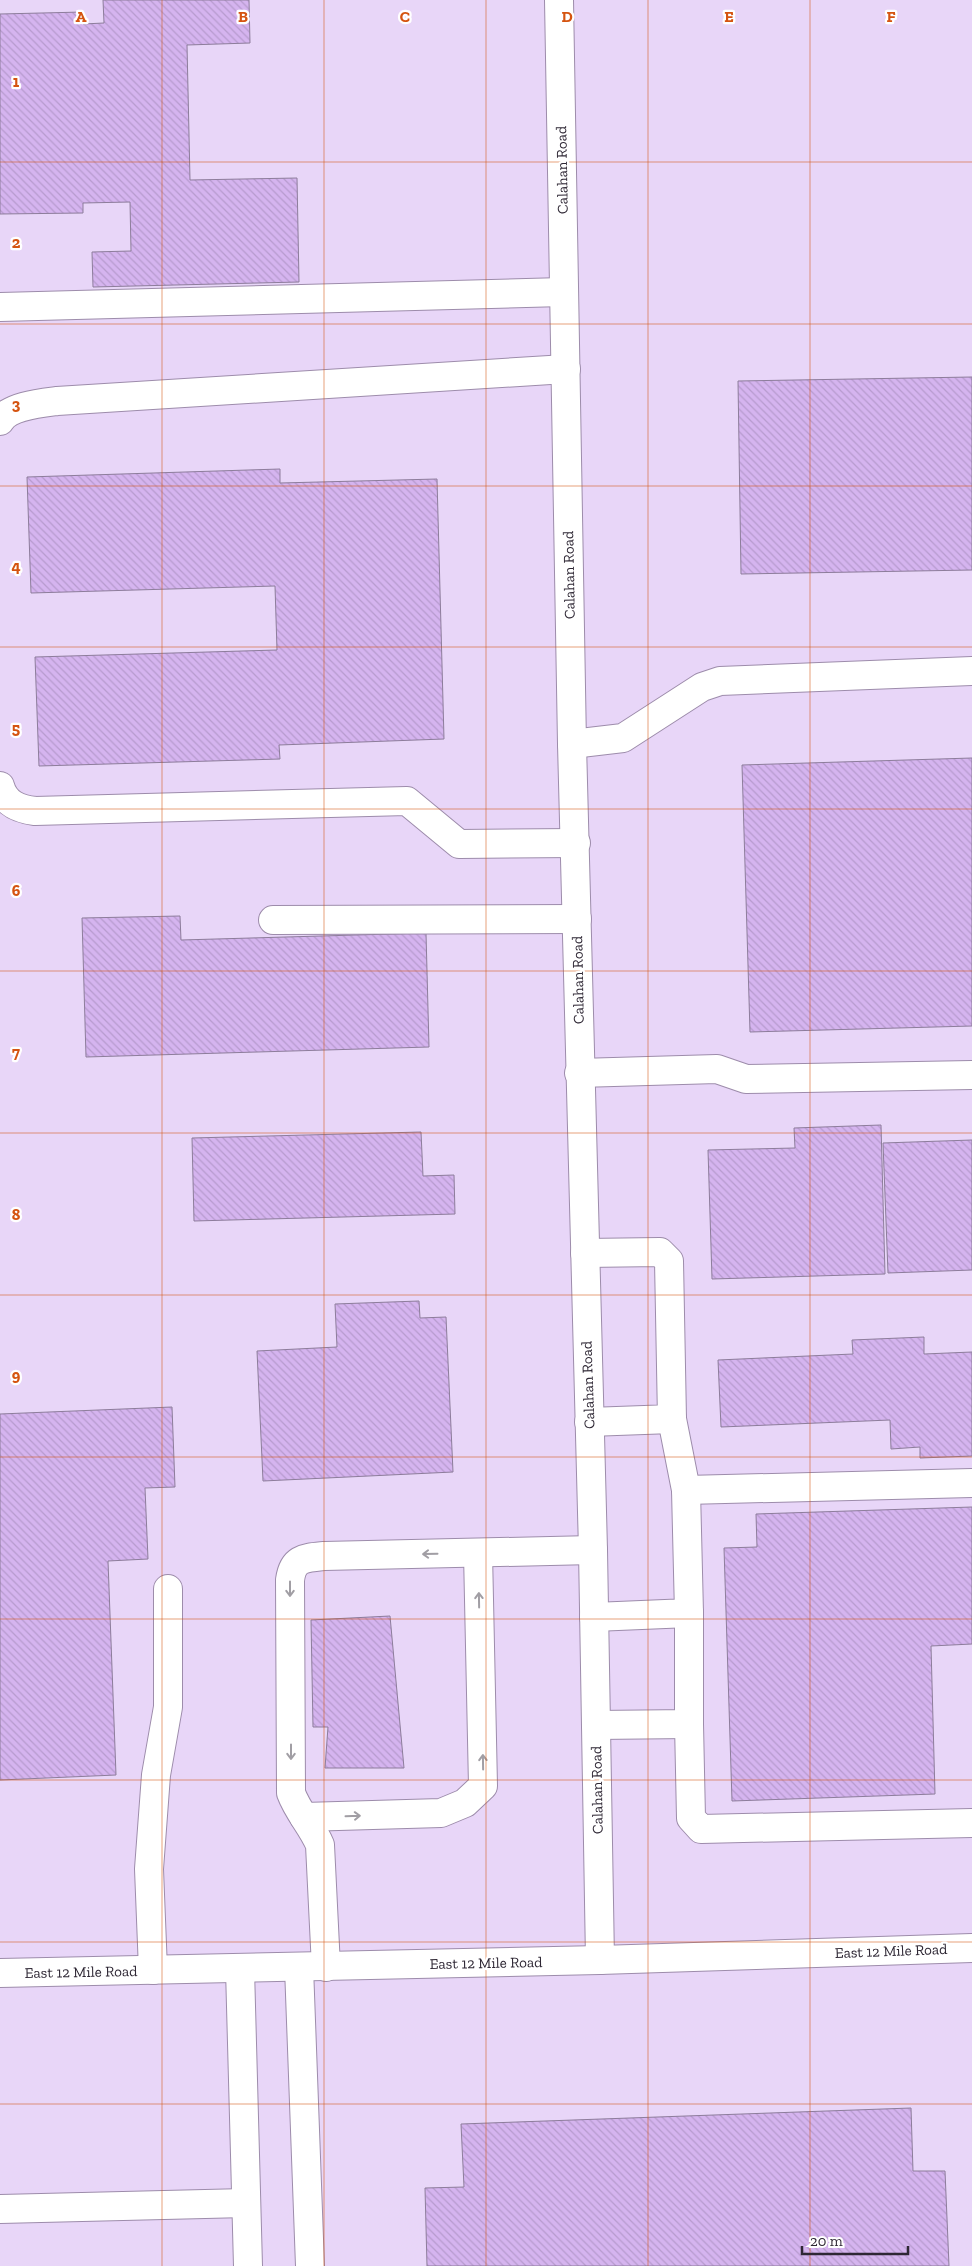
<svg xmlns="http://www.w3.org/2000/svg" width="972" height="2266" viewBox="0 0 972 2266" font-family="'Zilla Slab',serif">
  <style>
    .building { fill: url(#building-back-hatch); stroke: #8d7d9b }
    .lines { fill: none; stroke-linecap: round; stroke-linejoin: round }
    .minor-casing { stroke: #9d8cab; stroke-width: 30 }
    .major-casing { stroke: #9d8cab; stroke-width: 30 }
    .minor { stroke: #fff; stroke-width: 28 }
    .major { stroke: #fff; stroke-width: 28 }
    .oneway { stroke: #a19ea4 }
    .grid { fill: none; stroke: #d55410; stroke-width: 1; stroke-opacity: 0.55 }
    .labels { text-anchor: middle; stroke-width: 4.5; stroke-linejoin: round; paint-order: stroke }
    .street-label { font-size: 15px; fill: #2e2734; stroke: #fff }
    .grid-label { font-size: 16px; text-anchor: middle; font-weight: bold; fill: #d55410; stroke: #fff; stroke-width: 4.5; stroke-linejoin: round; paint-order: stroke }
  </style>
  <defs>
    <pattern id="building-back-hatch" width="6" height="6" patternUnits="userSpaceOnUse" patternTransform="scale(1.25)"><rect width="6" height="6" fill="#d5b4ef"/><path d="M-1 5l2 2M0 0l6 6M5-1l2 2" fill="none" stroke="#b79bce"/></pattern>
  </defs>
  <rect width="100%" height="100%" fill="#e8d6f8"/>
  <g class="building">
    <path d="M103,0H249L250,43L187,45L190,180L297,178L299,282L93,287L92,252L131,251L130,202L83,203V213L0,214V14L83,12V24L104,23Z"/>
    <path d="M972,377V570L741,574L738,381Z"/>
    <path d="M280,469V483L437,479L444,739L279,745L280,759L39,766L35,657L277,650L275,586L31,593L27,477Z"/>
    <path d="M972,758V1026L750,1032L742,765Z"/>
    <path d="M180,916L181,940L426,933L429,1047L86,1057L82,918Z"/>
    <path d="M881,1125L885,1274L712,1279L708,1150L795,1148L794,1128Z"/>
    <path d="M421,1132L423,1176L454,1175L455,1214L194,1221L192,1138Z"/>
    <path d="M972,1140V1270L888,1273L883,1143Z"/>
    <path d="M419,1301L420,1318L446,1317L453,1472L263,1481L257,1351L337,1347L335,1304Z"/>
    <path d="M924,1337V1354L972,1352V1456L920,1458V1447L891,1449L890,1420L721,1427L718,1360L853,1354L852,1340Z"/>
    <path d="M172,1407L175,1487L145,1488L148,1559L108,1561L116,1775L0,1780V1414Z"/>
    <path d="M972,1507V1644L931,1646L935,1794L732,1801L724,1548L757,1547L756,1514Z"/>
    <path d="M390,1616L404,1768H325L328,1727H313L311,1620Z"/>
    <path d="M911,2108L913,2171H945L949,2266H427L425,2188L464,2187L461,2124Z"/>
  </g>
  <g class="lines">
    <defs>
      <g id="minor">
        <path d="M559,0L572,744L593,1550L600,1960"/>
        <path d="M0,307L563,292"/>
        <path d="M0,421C9,406 41,403 57,401L566,369"/>
        <path d="M572,744L623,738L702,687L720,681L972,671"/>
        <path d="M0,786C5,804 19,809 35,811L407,801L459,844L576,843"/>
        <path d="M273,920L577,919"/>
        <path d="M579,1073L717,1069L746,1079L972,1075"/>
        <path d="M585,1253L660,1252L669,1261L672,1419L589,1422"/>
        <path d="M686,1490L972,1483"/>
        <path d="M594,1617L689,1613L686,1490L672,1419"/>
        <path d="M689,1724L691,1818L701,1829L972,1823"/>
        <path d="M596,1725L689,1724V1613"/>
        <path d="M304,1817L441,1813L465,1803L483,1786L478,1553"/>
        <path d="M299,1967L310,2266"/>
        <path d="M326,1967L320,1845C312,1826 298,1812 291,1793L290,1580C293,1558 304,1558 324,1556L593,1550"/>
        <path d="M240,1969L248,2266"/>
        <path d="M153,1970L149,1869L156,1775L168,1707V1589"/>
        <path d="M0,2209L246,2203"/>
      </g>
      <path id="major" d="M0,1973L600,1960L972,1948"/>
    </defs>
    <use href="#minor" class="minor-casing"/>
    <use href="#major" class="major-casing"/>
    <use href="#minor" class="minor"/>
    <use href="#major" class="major"/>
  </g>
  <defs><path id="oneway-shaft" d="M-6 0H5M1.5-3L5.5 0L1.5 3" fill="none" stroke-width="1.6" stroke-linecap="round" stroke-linejoin="round" transform="scale(1.25)"/></defs>
  <g class="oneway">
    <use href="#oneway-shaft" transform="translate(430 1554) rotate(179)"/>
    <use href="#oneway-shaft" transform="translate(290 1589) rotate(90)"/>
    <use href="#oneway-shaft" transform="translate(479 1600) rotate(-91)"/>
    <use href="#oneway-shaft" transform="translate(291 1752) rotate(90)"/>
    <use href="#oneway-shaft" transform="translate(483 1762) rotate(-91)"/>
    <use href="#oneway-shaft" transform="translate(353 1816) rotate(-2)"/>
  </g>
  <path class="grid" d="M162,0V2266M324,0V2266M486,0V2266M648,0V2266M810,0V2266M0,162H972M0,324H972M0,486H972M0,647H972M0,809H972M0,971H972M0,1133H972M0,1295H972M0,1457H972M0,1619H972M0,1780H972M0,1942H972M0,2104H972"/>
  <g class="labels">
    <g class="street-label">
      <text transform="translate(562 170) rotate(-91)" y="5">Calahan Road</text>
      <text transform="translate(569 575) rotate(-91)" y="5">Calahan Road</text>
      <text transform="translate(578 980) rotate(-91)" y="5">Calahan Road</text>
      <text transform="translate(588 1385) rotate(-92)" y="5">Calahan Road</text>
      <text transform="translate(597 1790) rotate(-91)" y="5">Calahan Road</text>
      <text transform="translate(891 1951) rotate(-2)" y="5">East 12 Mile Road</text>
      <text transform="translate(486 1963) rotate(-1)" y="5">East 12 Mile Road</text>
      <text transform="translate(81 1972) rotate(-1)" y="5">East 12 Mile Road</text>
    </g>
  </g>
  <g class="grid-label">
    <text x="81" y="22">A</text>
    <text x="243" y="22">B</text>
    <text x="405" y="22">C</text>
    <text x="567" y="22">D</text>
    <text x="729" y="22">E</text>
    <text x="891" y="22">F</text>
    <text x="16" y="87">1</text>
    <text x="16" y="248">2</text>
    <text x="16" y="410">3</text>
    <text x="16" y="572">4</text>
    <text x="16" y="734">5</text>
    <text x="16" y="896">6</text>
    <text x="16" y="1058">7</text>
    <text x="16" y="1220">8</text>
    <text x="16" y="1381">9</text>
  </g>
  <path d="M802 2246v8h106v-8" fill="none" stroke="#2e2734" stroke-width="2.5"/>
  <text x="810" y="2246" font-size="15" fill="#2e2734" stroke="#ffffff" stroke-width="4" paint-order="stroke">20 m</text>
</svg>
